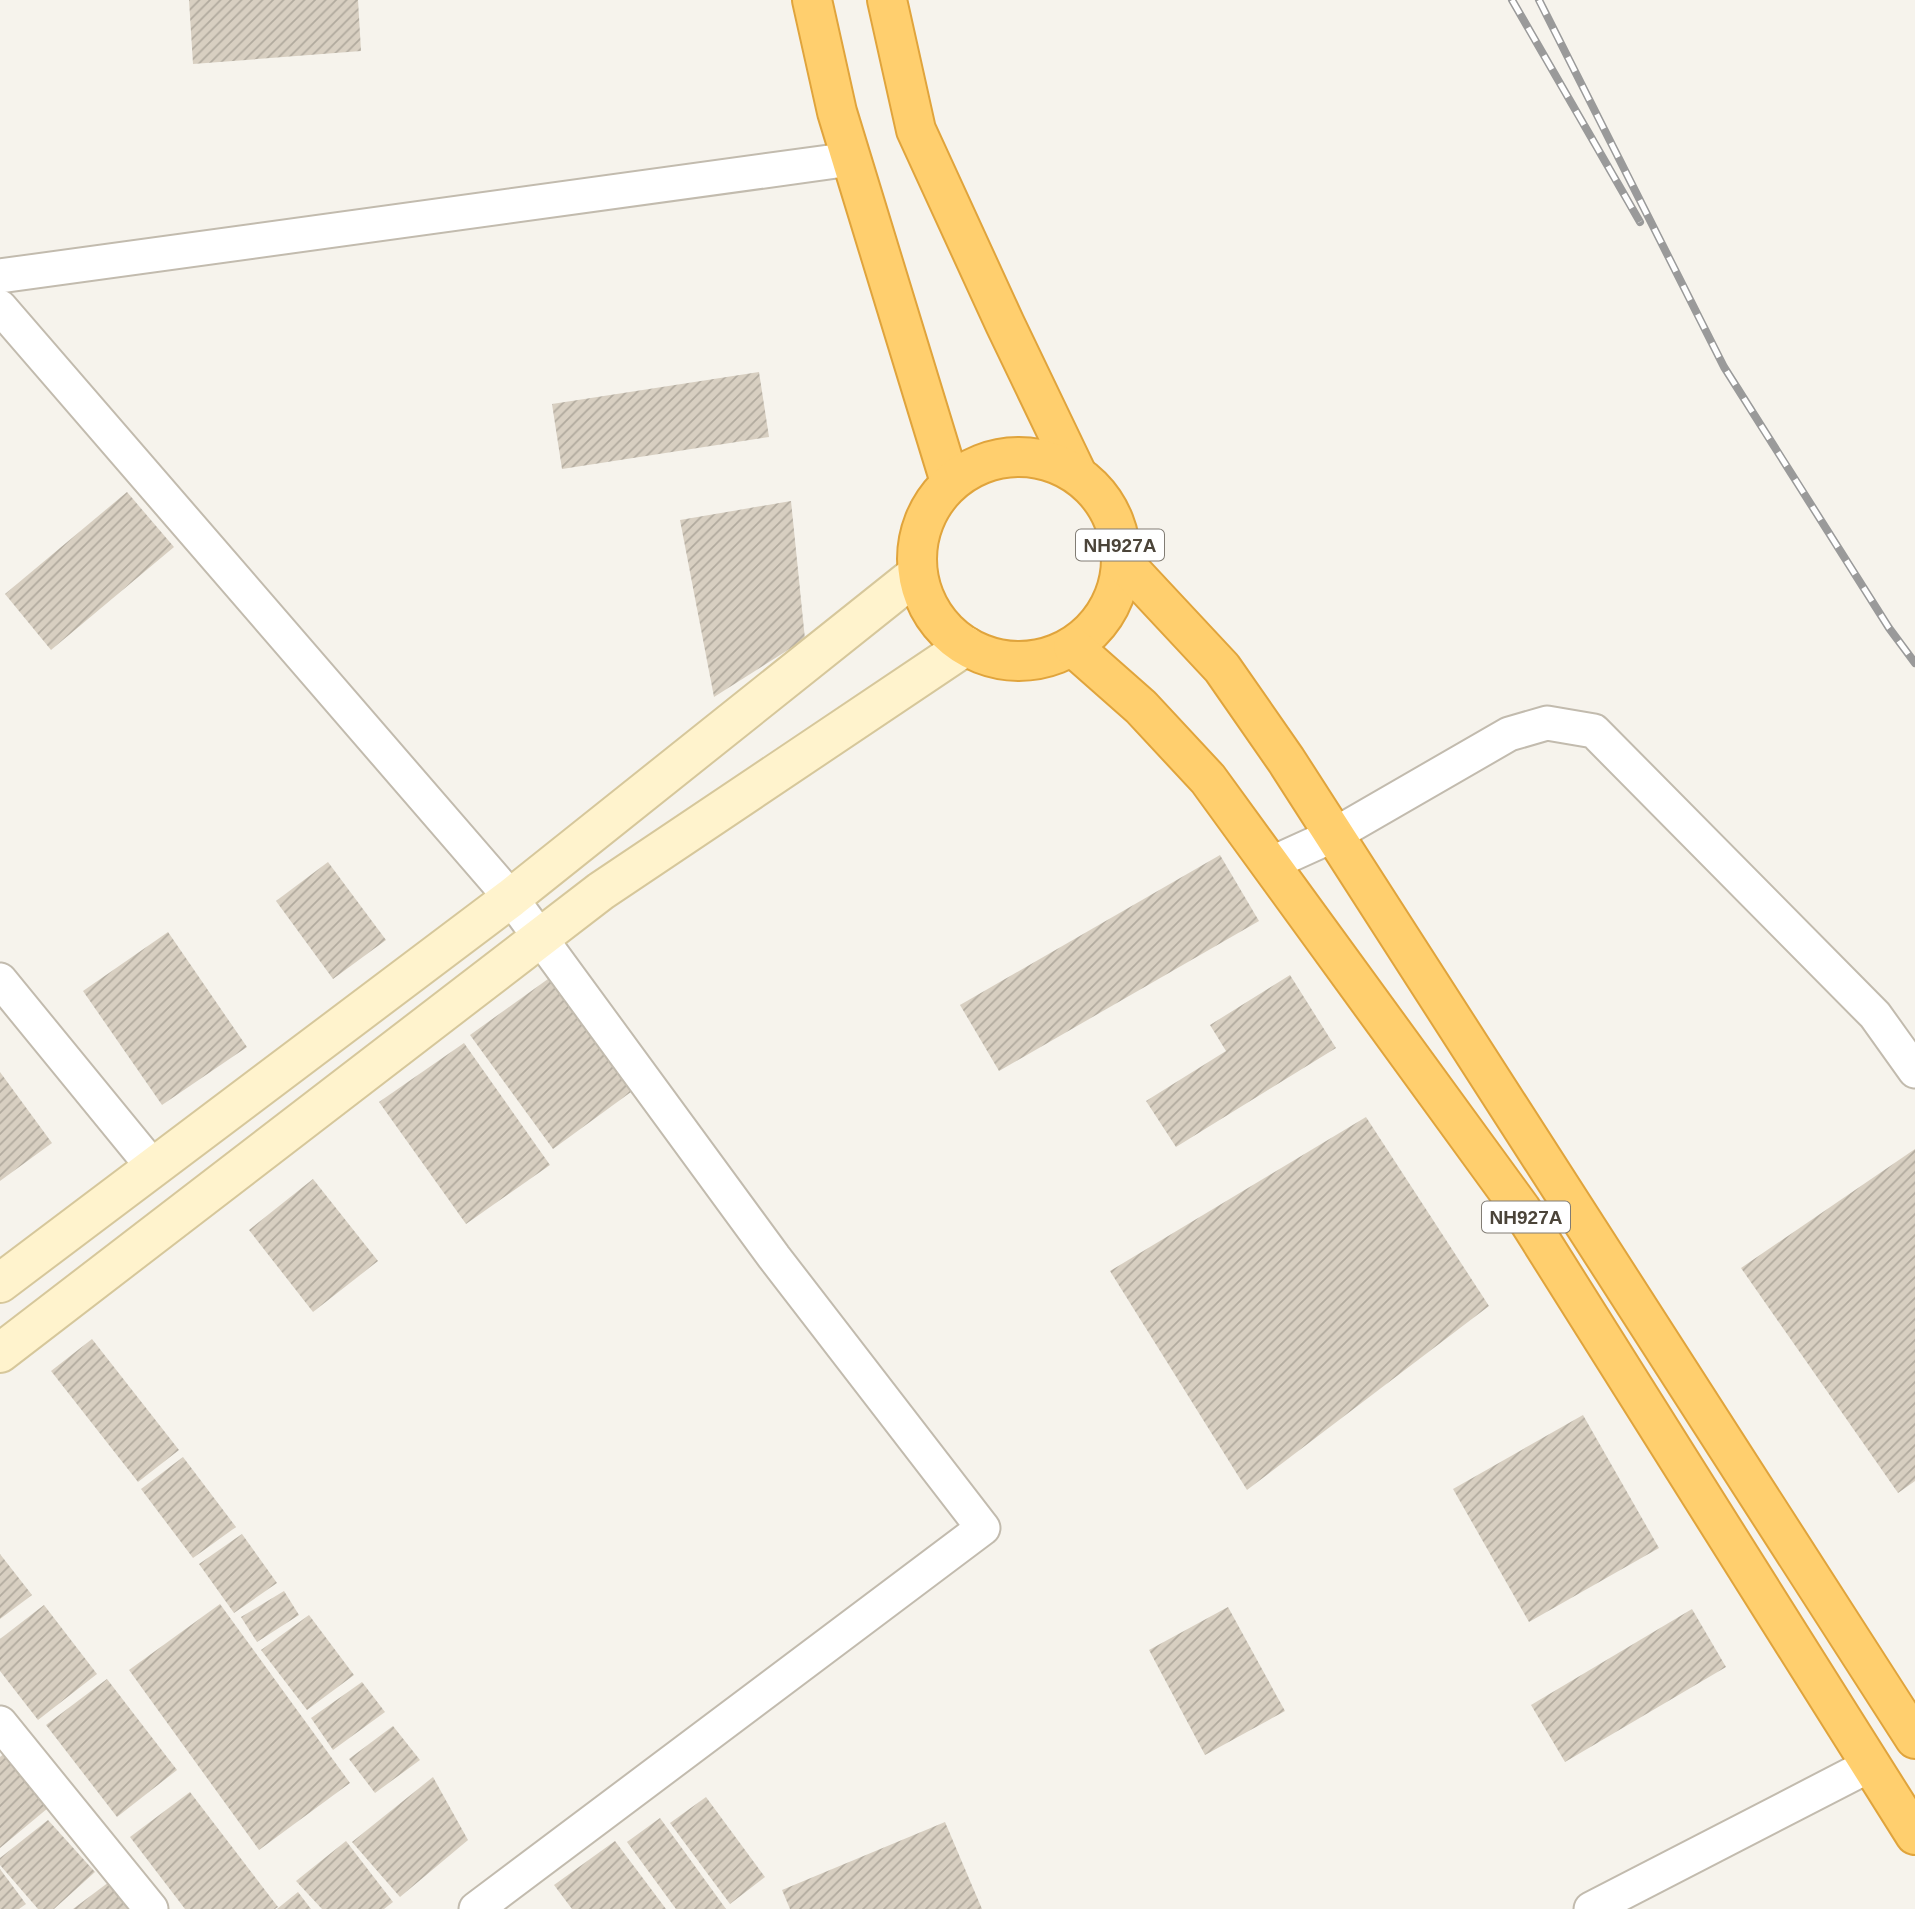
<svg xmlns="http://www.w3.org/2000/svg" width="1915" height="1909" viewBox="0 0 1915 1909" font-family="Arial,sans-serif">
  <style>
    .building { fill: url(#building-hatch) }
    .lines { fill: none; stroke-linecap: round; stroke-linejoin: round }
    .street-casing { stroke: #c2bbae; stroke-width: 37 }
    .secondary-casing { stroke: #d6c79b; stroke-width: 42 }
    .highway-casing { stroke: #e0a43c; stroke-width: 42 }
    .street { stroke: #fff; stroke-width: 33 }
    .secondary { stroke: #fff3cd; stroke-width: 38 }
    .highway { stroke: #ffcf6e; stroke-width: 38 }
    .rail-casing { stroke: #9a9a9a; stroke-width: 8 }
    .rail { stroke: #fff; stroke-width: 5; stroke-dasharray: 16; stroke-linecap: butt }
    .labels { text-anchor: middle; stroke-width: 6; stroke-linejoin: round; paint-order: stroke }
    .shield { fill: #fff; stroke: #817c74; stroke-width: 2 }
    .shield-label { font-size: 19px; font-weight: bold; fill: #4b4439 }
  </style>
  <defs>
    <pattern id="building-hatch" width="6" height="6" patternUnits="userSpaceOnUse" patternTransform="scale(1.75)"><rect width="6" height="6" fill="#d8cfc1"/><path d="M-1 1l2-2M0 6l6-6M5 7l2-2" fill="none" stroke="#b1aa9e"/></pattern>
  </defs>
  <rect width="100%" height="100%" fill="#f6f3ec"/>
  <g class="building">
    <path d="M189,0H358L361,51L193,64Z"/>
    <path d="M759,372L769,437L562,469L552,404Z"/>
    <path d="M127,492L174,547L51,650L5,594Z"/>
    <path d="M791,501L805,639L714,697L680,520Z"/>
    <path d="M1220,855L1259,921L999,1071L960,1005Z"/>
    <path d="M328,862L386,940L333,979L276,901Z"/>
    <path d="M168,932L247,1047L162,1105L83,991Z"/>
    <path d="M1290,975L1336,1048L1176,1147L1146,1101L1226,1051L1210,1025Z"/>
    <path d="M548,979L631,1092L553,1149L470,1035Z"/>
    <path d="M464,1043L550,1165L466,1224L379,1102Z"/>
    <path d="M0,1072L52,1143L0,1181Z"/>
    <path d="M1366,1117L1489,1306L1247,1490L1110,1271Z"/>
    <path d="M1915,1149V1481L1898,1493L1741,1268Z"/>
    <path d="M313,1179L378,1261L313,1312L249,1230Z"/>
    <path d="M92,1339L179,1450L138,1482L51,1371Z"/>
    <path d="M1583,1415L1659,1548L1529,1622L1453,1489Z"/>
    <path d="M183,1457L236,1527L193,1558L141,1489Z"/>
    <path d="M242,1534L277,1583L234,1613L199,1564Z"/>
    <path d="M0,1554L32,1595L0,1619Z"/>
    <path d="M284,1591L299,1615L257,1642L241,1617Z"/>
    <path d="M220,1604L350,1783L259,1850L129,1670Z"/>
    <path d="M44,1605L97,1674L38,1720L0,1671V1639Z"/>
    <path d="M1228,1607L1285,1711L1205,1755L1149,1650Z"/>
    <path d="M1692,1609L1726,1667L1565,1762L1531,1705Z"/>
    <path d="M309,1615L354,1675L307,1710L261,1650Z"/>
    <path d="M107,1679L177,1770L117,1817L46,1725Z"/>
    <path d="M362,1682L385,1712L333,1750L311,1718Z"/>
    <path d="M393,1726L420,1760L375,1793L349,1759Z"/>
    <path d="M6,1752L48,1808L0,1848V1757Z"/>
    <path d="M433,1777L468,1840L400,1897L352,1842Z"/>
    <path d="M190,1792L278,1907L275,1909H185L130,1837Z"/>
    <path d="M706,1797L765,1877L730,1904L670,1823Z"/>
    <path d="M660,1818L726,1909H676L627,1842Z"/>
    <path d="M48,1820L95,1872L54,1909H38L0,1865V1858Z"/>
    <path d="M945,1822L982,1909H790L782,1890Z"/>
    <path d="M346,1841L393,1902L384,1909H322L296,1881Z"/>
    <path d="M615,1841L666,1909H572L554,1885Z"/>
    <path d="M0,1869L26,1904L19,1909H0Z"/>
    <path d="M109,1882L130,1909H73Z"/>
    <path d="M298,1892L311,1909H277Z"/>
  </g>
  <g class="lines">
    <defs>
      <g id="street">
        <path d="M0,276L851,159"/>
        <path d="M0,307L511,898L774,1257L983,1528L476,1909"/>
        <path d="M1270,864L1334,835L1509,734L1547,723L1594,731L1875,1015L1915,1071"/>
        <path d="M0,980L153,1167"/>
        <path d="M0,1723L151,1909"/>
        <path d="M1591,1909L1870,1765"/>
      </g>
      <g id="secondary">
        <path d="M0,1283L511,898L917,574"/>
        <path d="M0,1353L601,891L966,646"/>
      </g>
      <g id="highway">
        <path d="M812,0L837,112L950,482"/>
        <path d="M887,0L916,130L1005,324L1077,474"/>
        <circle cx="1019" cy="559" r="102"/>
        <path d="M1123,562L1222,668L1286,760L1915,1739"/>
        <path d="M1073,647L1141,707L1208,779L1521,1209L1915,1835"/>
      </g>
    </defs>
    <use href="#street" class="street-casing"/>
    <use href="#secondary" class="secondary-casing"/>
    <use href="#highway" class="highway-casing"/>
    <use href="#street" class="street"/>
    <use href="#secondary" class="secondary"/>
    <use href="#highway" class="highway"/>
    <defs>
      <g id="rail">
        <path d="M1512,0L1640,222"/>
        <path d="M1539,0L1724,367L1889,628L1915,663"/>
      </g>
    </defs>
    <use href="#rail" class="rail-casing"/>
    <use href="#rail" class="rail"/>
  </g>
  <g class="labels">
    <g class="shield">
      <rect x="1076" y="529.5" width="88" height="31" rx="5"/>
      <rect x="1482" y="1201.5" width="88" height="31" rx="5"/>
    </g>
    <g class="shield-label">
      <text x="1120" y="552">NH927A</text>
      <text x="1526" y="1224">NH927A</text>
    </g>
  </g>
</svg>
